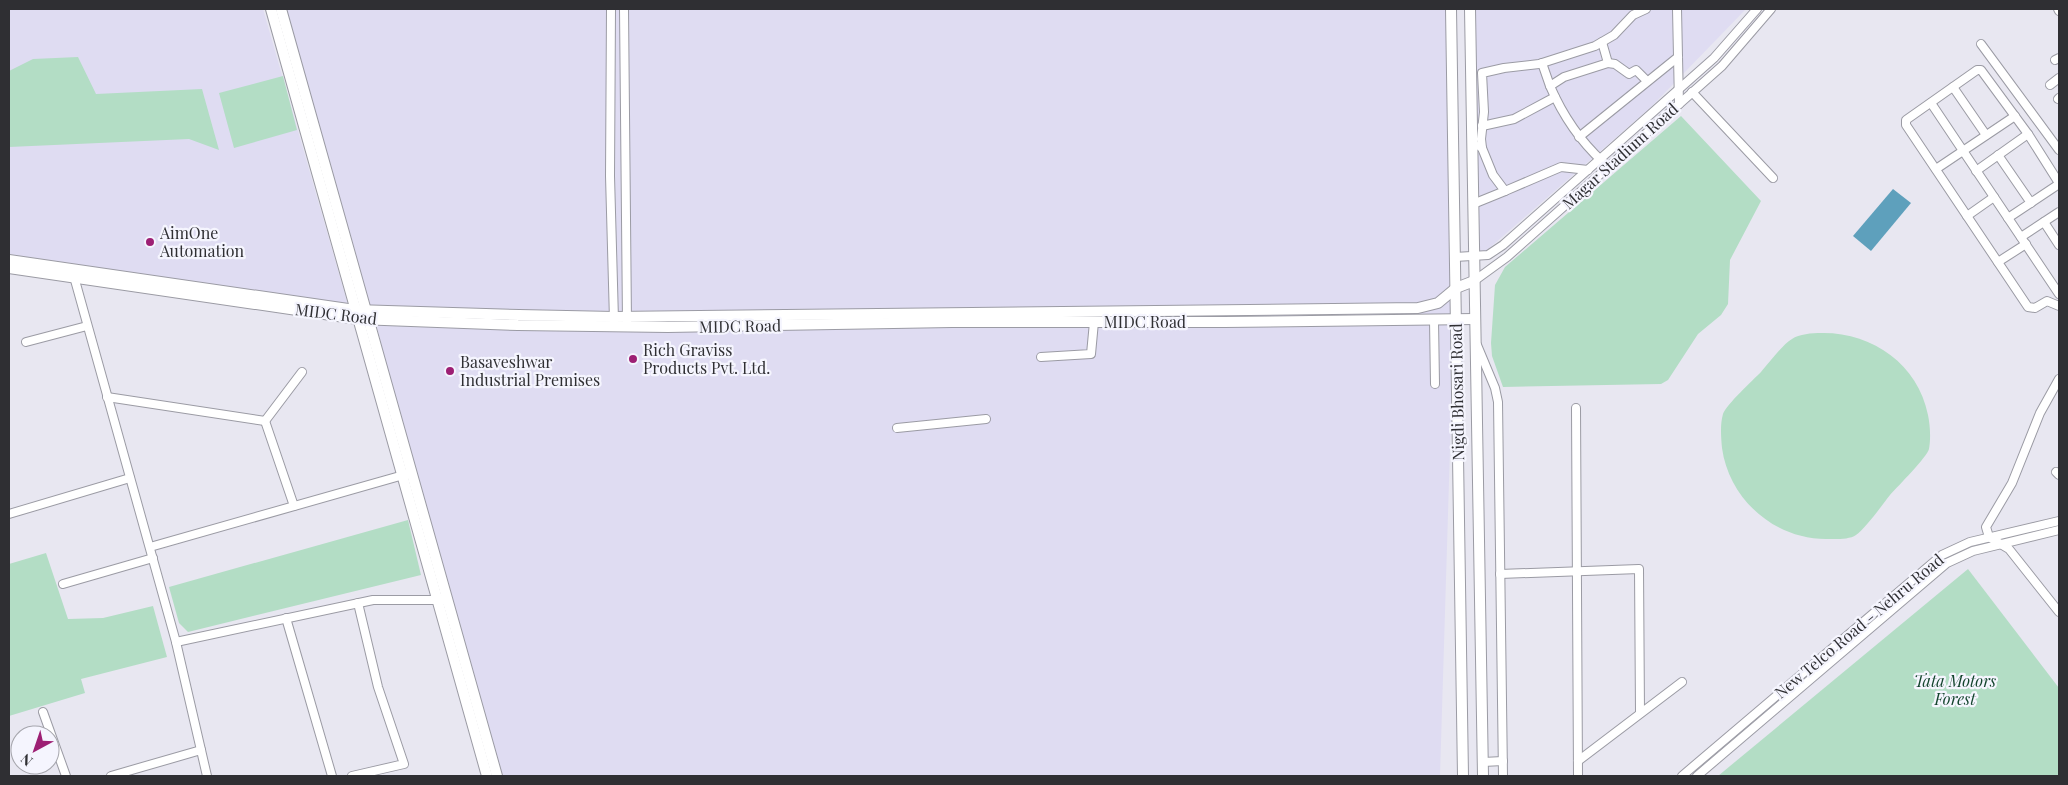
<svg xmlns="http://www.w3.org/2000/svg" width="2068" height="785" viewBox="0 0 2068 785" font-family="'Playfair Display',serif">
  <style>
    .industrial { fill: #dfdcf2 }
    .green { fill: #b3ddc5 }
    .water { fill: #5ea0bc }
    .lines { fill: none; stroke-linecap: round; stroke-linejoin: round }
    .minor-casing { stroke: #9b9ba4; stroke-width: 10 }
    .major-casing { stroke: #9b9ba4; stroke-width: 12 }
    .minor { stroke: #fff; stroke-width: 8 }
    .major { stroke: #fff; stroke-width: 10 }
    .poi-dot { fill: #9d1f74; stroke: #f5f5fe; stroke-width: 2 }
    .labels { text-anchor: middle; stroke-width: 4.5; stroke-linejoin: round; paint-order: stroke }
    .street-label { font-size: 16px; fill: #2f2f33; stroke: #f5f5fe }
    .poi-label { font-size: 16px; fill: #2f2f33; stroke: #f5f5fe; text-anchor: start }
    .park-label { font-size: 16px; font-style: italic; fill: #14452e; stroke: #f5f5fe }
  </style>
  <rect width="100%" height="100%" fill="#e8e7f1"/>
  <g class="industrial">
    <path d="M9,9H263L348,305L9,254Z"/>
    <path d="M280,9H1450L1455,285L1440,776H493L442,589L377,327Z"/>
    <path d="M1474,9H1746L1651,107L1478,258Z"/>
  </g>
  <g class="green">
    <path d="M78,57L96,94L202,89L219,150L189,139L9,147V71L33,59Z"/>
    <path d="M283,76L297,130L234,148L219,93Z"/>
    <path d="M1681,116L1761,201L1730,260L1728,304L1721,315L1698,334L1668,380L1661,384L1503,387L1492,356L1491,343L1495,285L1505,267Z"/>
    <path d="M1821,333C1872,332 1918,364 1928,415C1930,425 1931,438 1929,449C1927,457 1898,486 1890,495C1882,505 1866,528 1856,535C1849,540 1834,539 1826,539C1774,539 1729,499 1722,448C1721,437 1720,424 1723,414C1726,405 1753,380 1761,372C1769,363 1782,345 1792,339C1799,334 1812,333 1821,333Z"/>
    <path d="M408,520L421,575L188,632L179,623L169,587Z"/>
    <path d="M46,553L68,619L103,618L153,606L167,657L81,679L85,693L9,716V564Z"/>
    <path d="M1968,569L2059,688V776H1718Z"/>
  </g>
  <path class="water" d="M1893,189L1911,203L1871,251L1853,236Z"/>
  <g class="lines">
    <defs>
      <g id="minor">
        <path d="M611,9L610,176L614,320"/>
        <path d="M624,9L627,322"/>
        <path d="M1677,9L1679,104"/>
        <path d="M2058,9L2059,11"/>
        <path d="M1602,42L1608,63L1564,77L1550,86C1563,116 1579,140 1603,162"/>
        <path d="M1981,44L2059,150"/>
        <path d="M2055,60L2059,58"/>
        <path d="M1542,63L1550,86"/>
        <path d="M1608,63L1615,64L1629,74L1636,70L1647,81"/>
        <path d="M2050,85L2059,78"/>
        <path d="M1953,87L1986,135"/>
        <path d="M1692,92L1773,178"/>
        <path d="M2058,99L2059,98"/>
        <path d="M1931,103L2059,294"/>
        <path d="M1482,126L1514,119L1555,97"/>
        <path d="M1579,137L1678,57"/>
        <path d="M1479,146L1482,148L1493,175L1505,191L1561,167L1588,170"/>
        <path d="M1482,148L1481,139L1484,112L1482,73L1504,68L1539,64L1595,46L1614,35L1633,15L1646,9"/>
        <path d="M1998,155L2031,203"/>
        <path d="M1936,169L2015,116"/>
        <path d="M1976,171L2028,134"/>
        <path d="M2059,183L2028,134L1981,70H1977L1906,120V125L2028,307L2035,308L2047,301L2059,306"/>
        <path d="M1473,204L1505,191"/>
        <path d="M1967,216L1994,197"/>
        <path d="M2008,218L2059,184"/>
        <path d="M2044,222L2059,245"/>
        <path d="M2021,237L2059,212"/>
        <path d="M1455,257L1488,255L1503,245L1714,58L1757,9"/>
        <path d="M1998,262L2026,244"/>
        <path d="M73,273L176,642L207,776"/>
        <path d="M1474,281L1507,257L1722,66L1771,9"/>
        <path d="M1434,320L1435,384"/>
        <path d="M26,342L87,326"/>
        <path d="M1477,345L1495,388L1498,402L1503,776"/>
        <path d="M1041,357L1091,354L1094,322"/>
        <path d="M2059,379L2040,413L2012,483L1986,527L1989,537L2009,549L2059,612"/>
        <path d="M107,397L265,421"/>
        <path d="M1576,408L1578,776"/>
        <path d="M265,421L294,506"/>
        <path d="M265,421L302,372"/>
        <path d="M897,428L986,419"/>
        <path d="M2056,472L2059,475"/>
        <path d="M9,514L130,478"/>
        <path d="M150,547L407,474"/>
        <path d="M1500,574L1639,569L1640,713"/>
        <path d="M63,584L153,558"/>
        <path d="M286,618L332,776"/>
        <path d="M176,642L373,600H443"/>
        <path d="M43,712L66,776"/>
        <path d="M1578,761L1682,682"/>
        <path d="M1483,762L1503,761"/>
        <path d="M111,776L201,750"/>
        <path d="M352,776L404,764L378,687L358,603"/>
        <path d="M1682,776L1942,555L1970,542L2059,521"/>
        <path d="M1697,776L1947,563L1973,551L2059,530"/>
      </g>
      <g id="major">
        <path d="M271,9L487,776"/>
        <path d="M281,9L497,776"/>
        <path d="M1451,9L1463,776"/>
        <path d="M1470,9L1483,776"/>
        <path d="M9,260L355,310L519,315L614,317L1418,308L1438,303L1456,288L1474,281"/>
        <path d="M9,268L358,319L518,325L668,327L952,322H1224L1475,319"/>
      </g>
    </defs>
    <use href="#minor" class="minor-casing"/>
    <use href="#major" class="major-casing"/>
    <use href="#minor" class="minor"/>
    <use href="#major" class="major"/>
  </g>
  <g class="poi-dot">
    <circle cx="150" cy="242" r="5"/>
    <circle cx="633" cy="359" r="5"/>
    <circle cx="450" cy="371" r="5"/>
  </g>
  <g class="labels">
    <g class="street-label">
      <text transform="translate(1620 156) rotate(-42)" y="6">Magar Stadium Road</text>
      <text transform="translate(336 314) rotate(7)" y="6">MIDC Road</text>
      <text x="1145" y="328">MIDC Road</text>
      <text transform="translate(740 326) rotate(-1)" y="6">MIDC Road</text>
      <text transform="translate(1457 392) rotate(-91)" y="6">Nigdi Bhosari Road</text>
      <text transform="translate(1859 626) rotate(-40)" y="6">New Telco Road - Nehru Road</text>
    </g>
    <g class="poi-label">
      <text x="160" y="239">AimOne<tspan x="160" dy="18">Automation</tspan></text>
      <text x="643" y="356">Rich Graviss<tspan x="643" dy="18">Products Pvt. Ltd.</tspan></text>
      <text x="460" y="368">Basaveshwar<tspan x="460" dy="18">Industrial Premises</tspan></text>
    </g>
    <g class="park-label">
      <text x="1955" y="687">Tata Motors<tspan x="1955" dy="18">Forest</tspan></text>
    </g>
  </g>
  <rect width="2068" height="785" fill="none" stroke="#2f2f33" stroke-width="20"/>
  <g transform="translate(35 750) rotate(220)"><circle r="24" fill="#f5f5fe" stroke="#a6a6ad"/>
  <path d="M0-4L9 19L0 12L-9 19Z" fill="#9d1f74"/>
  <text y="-8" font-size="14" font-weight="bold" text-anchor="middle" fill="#2f2f33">N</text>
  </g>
</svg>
